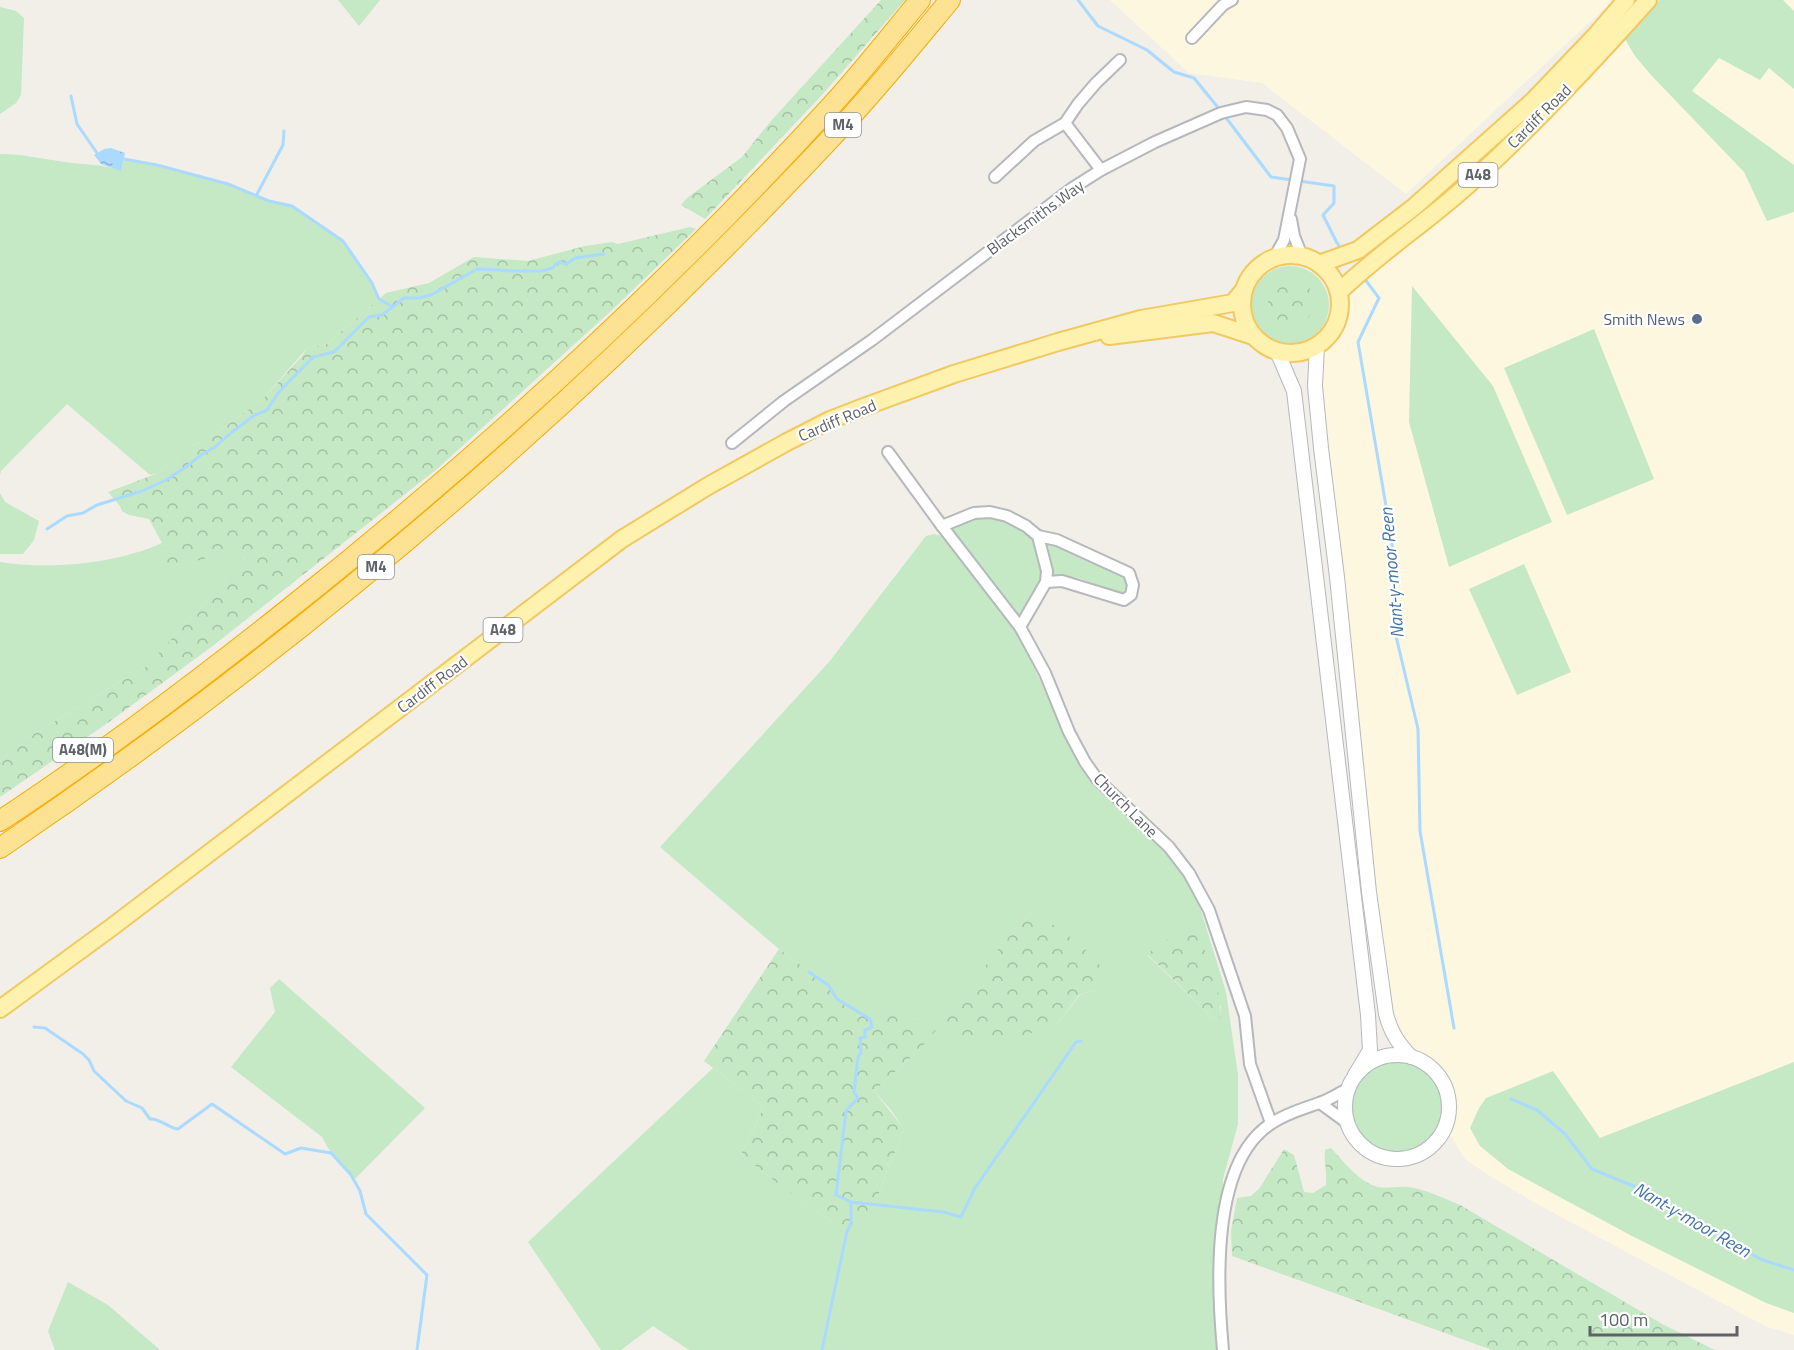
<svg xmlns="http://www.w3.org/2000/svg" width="1794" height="1350" viewBox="0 0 1794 1350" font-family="'Titillium Web',sans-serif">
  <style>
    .commercial { fill: #fef7e0 }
    .grass { fill: #c5e8c5; fill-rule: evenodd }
    .forest { fill: url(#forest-crowns) }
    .water { fill: url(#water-ripples) }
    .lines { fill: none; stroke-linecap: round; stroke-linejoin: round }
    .stream { stroke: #aadaff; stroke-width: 3 }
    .minor-casing { stroke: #b5b8bc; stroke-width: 14 }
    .tertiary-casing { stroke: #b5b8bc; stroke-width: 16 }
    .primary-casing { stroke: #f2c960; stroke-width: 20 }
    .motorway-casing { stroke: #f9ab00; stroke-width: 22 }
    .minor { stroke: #fff; stroke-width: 10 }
    .tertiary { stroke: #fff; stroke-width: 14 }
    .primary { stroke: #fff2af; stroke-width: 16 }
    .motorway { stroke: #fde293; stroke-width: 20 }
    .service-dot { fill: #5c6f8a; stroke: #fff; stroke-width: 2 }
    .labels { text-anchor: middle; stroke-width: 4.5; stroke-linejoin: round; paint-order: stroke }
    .shield { fill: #fff; stroke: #8f9295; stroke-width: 1.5 }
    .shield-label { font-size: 15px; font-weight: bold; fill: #5f6368 }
    .street-label { font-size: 16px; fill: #5f6368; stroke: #fff }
    .service-label { font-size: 16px; fill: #4e5e75; stroke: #fff; text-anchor: end }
    .water-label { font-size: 18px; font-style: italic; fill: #4174aa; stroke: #fff }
  </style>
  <defs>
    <pattern id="forest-crowns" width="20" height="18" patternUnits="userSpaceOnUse" patternTransform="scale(1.5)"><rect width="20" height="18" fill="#c5e8c5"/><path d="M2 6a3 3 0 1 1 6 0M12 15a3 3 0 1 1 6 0" fill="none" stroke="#a3c0a4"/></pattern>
    <pattern id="water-ripples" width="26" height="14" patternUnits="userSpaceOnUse" patternTransform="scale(1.5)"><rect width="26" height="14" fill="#aadaff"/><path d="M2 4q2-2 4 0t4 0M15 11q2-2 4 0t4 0" fill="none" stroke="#8eb4d2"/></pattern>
  </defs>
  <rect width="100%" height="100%" fill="#f1efe8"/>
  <g class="commercial">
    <path d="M1110,0H1613L1406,194L1262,83L1189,73Z"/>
    <path d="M1648,0H1794V1335L1765,1326L1537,1204L1485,1173L1465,1159L1445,1127L1449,1109L1445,1087L1436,1072L1422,1061L1411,1057L1398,1043L1369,892L1317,345L1325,339L1335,326L1340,309L1339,292L1467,186Z"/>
  </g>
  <g class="grass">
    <path d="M338,0H380L359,26Z"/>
    <path d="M1659,0H1783L1794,11V89L1769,68L1760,80L1719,58L1692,91L1794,165V212L1767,221L1744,172L1651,75L1635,56L1625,39Z"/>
    <path d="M0,7L16,11L24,18L21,95L16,103L0,114Z"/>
    <path d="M0,154C23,154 43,159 65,162C86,165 100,164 121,170L124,159L157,165L228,184L269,201L292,206L343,241L372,283L379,299L327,344L307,348L262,400L210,437L191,447L158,473L150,475L67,404L1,471L0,476Z"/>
    <circle cx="1290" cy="305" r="39"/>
    <path d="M1412,286L1493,386L1552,522L1449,567L1409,422Z"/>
    <path d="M1594,329L1654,479L1567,515L1504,368Z"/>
    <path d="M0,493L5,502L39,521L34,540L23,554H0Z"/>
    <path d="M997,516L1031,533L1043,564L1042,585L1021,619L1019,618L953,530V526L974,517Z"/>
    <path d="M934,534L941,536L962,560L1022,641L1079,766L1169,852L1182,870L1199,904L1226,992L1238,1075V1124L1223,1179V1350H689L653,1326L621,1350H601L528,1242L713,1068L764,1107L741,1155L803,1203L847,1231L853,1237L875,1203L904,1129L891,1110L874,1091L921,1048L883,1025L872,1027L858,1011L837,999L828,985L779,949L660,847L829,662L926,536ZM1034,911L1094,990L1080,995L1057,1024L938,1029L1003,943ZM1167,942L1221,1006V1017L1215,1020L1147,955Z"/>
    <path d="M162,543L173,567L230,551L245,558L147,666L25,739L0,761V562C50,570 116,564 162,543Z"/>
    <path d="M1051,543L1128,577V592L1123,595L1079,578L1053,575L1048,545Z"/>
    <path d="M1524,564L1571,672L1517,695L1469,589Z"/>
    <path d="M279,979L425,1108L354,1180L351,1175L331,1153L322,1137L231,1067L275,1012L270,988Z"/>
    <path d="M1794,1062V1313L1766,1303L1630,1235L1508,1169L1480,1146L1470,1128L1479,1108L1486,1098L1553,1071L1600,1138Z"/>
    <circle cx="1397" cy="1107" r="45"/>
    <path d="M68,1282L108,1305L160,1350H55L48,1331Z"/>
  </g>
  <g class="forest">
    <path d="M881,0H905L822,95L705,219L681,205L687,198L742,157L770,122Z"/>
    <path d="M690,227L696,229L611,311L437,469L214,645L109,722L0,797V761L25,739L147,666L245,558L230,552L173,567L165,566L162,543L149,519L129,515L122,511L120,506L108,492L158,473L191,447L210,437L248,410L262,400L302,356L307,348L327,344L386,293L429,283L474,257L528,261L585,246L612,242L618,244Z"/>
    <circle cx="1291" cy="302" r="23"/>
    <path d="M1034,911L1081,945L1111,977L1094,990L1079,995L1057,1024L1020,1037L992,1041L937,1029L921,1048L874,1091L904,1129L875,1203L853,1238L847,1231L803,1203L741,1155L764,1107L704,1061L779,949L828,985L837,999L870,1019L872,1027L883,1025L890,1016L899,1015L937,1028L1003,943Z"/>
    <path d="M1192,923C1207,951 1220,985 1221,1017L1215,1020L1147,954Z"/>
    <path d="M1331,1148C1344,1162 1359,1182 1378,1187C1387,1189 1398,1186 1407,1187C1426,1189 1443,1198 1460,1205L1664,1325L1715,1350H1492L1232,1256L1231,1231L1237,1198L1251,1196L1259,1189L1284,1149L1294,1155L1304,1192L1313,1193L1326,1185C1327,1173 1324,1162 1325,1150Z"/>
  </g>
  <path class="water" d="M111,148L125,153L121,171L101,164L94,155L104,149Z"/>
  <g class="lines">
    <g class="stream">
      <path d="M1078,0L1098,26L1147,50L1174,72L1194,78L1220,110"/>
      <path d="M71,96L77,124L97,153"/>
      <path d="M1224,115L1271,177L1292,180"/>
      <path d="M124,159L157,165L228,184L269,201L292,206L343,241L372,283L379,299L391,306"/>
      <path d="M1299,181L1334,186V203L1323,215L1336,241L1341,249"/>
      <path d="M256,196L283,145L284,131"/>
      <path d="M1364,278L1379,298L1358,342L1392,541L1396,636L1418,729L1420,831L1454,1028"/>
      <path d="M47,529L67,516L83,513L97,505L142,491L166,480L186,467L201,455L215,447L232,432L255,415L267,410L279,392L313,357L334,352L369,317L382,315L404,298H419L431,295L477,269L515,271H542L552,268L559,262L567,264L575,258L604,254"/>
      <path d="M809,972L828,985L837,999L870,1019L872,1027L865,1030V1037L860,1038L861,1053L858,1057L854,1092L858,1098L846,1111L836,1195L851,1202V1224L847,1231L822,1350"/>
      <path d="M34,1027L45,1028L83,1054L89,1060L94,1071L126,1101L142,1108L150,1119C160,1118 168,1128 178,1129L212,1104L285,1154L301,1148L331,1153L351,1175L360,1191L366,1214L427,1275L417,1350"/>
      <path d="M1511,1099L1537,1110L1565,1134L1592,1169L1653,1194L1760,1259L1794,1270"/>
      <path d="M851,1202L943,1212L961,1217L975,1188L1076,1042L1081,1041"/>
    </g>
    <defs>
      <g id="minor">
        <path d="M1192,38L1223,5L1232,0"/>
        <path d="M1065,123L1101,170"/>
        <path d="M995,177L1034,141L1065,123L1078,104L1096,83L1120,60"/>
        <path d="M1291,219L1294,236L1302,256"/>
        <path d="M732,443L784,401L872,340L1071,189L1101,170L1155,142L1221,113L1246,107L1267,110L1277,115L1287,128L1300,159L1284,240L1274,258"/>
        <path d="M888,452L942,526L1020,627L1045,673L1069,732L1085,762L1097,779L1169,847L1189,873L1209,910L1245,1016L1250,1064L1271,1123"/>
        <path d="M942,526L974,513L990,512L1007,516L1026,526L1038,536L1047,571L1046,582L1020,627"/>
        <path d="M1038,536L1057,540L1129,573L1133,585L1131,595L1124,600L1062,581L1046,582"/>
        <path d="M1320,1103L1346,1122"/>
        <path d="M1223,1350C1217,1286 1210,1162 1272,1123C1287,1113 1303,1109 1319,1103C1329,1100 1338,1094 1347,1089"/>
      </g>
      <g id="tertiary">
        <path d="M1317,345L1315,386L1321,448L1337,577L1369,892L1386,1014C1391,1033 1398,1043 1411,1057"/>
        <path d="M1277,351L1294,391L1368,1015L1370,1050L1355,1075"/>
        <circle cx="1397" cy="1107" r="52"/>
      </g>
      <g id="primary">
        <circle cx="1291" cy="304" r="49"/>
        <path d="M1319,264L1358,250L1414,207L1533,101L1597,34L1626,0"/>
        <path d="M1339,292C1379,253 1427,222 1469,184C1533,126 1591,64 1648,0"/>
        <path d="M1109,336L1213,323L1253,336"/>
        <path d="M0,1009L112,927L622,539L708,486L787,442L830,420L861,408L954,374L1058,342L1141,319L1233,303L1243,291"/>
      </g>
      <g id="motorway">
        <path d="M0,821C97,757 190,687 281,615C477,460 663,290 832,105C863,71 891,35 920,0"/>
        <path d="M0,848C309,639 592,395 846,122C882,83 916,41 950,0"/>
      </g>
    </defs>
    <use href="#minor" class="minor-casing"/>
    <use href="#tertiary" class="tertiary-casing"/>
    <use href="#primary" class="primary-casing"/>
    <use href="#motorway" class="motorway-casing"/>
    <use href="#minor" class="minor"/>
    <use href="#tertiary" class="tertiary"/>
    <use href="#primary" class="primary"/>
    <use href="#motorway" class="motorway"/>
  </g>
  <circle class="service-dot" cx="1697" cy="319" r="6"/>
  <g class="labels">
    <g class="shield">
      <rect x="825" y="113" width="36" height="24" rx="4.5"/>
      <rect x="1458.5" y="163" width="39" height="24" rx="4.5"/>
      <rect x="358" y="555" width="36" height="24" rx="4.5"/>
      <rect x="483.5" y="618" width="39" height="24" rx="4.5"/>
      <rect x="53" y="738" width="60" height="24" rx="4.5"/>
    </g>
    <g class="shield-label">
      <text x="843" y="130">M4</text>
      <text x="1478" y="180">A48</text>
      <text x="376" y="572">M4</text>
      <text x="503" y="635">A48</text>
      <text x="83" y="755">A48(M)</text>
    </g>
    <g class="street-label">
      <text transform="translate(1539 116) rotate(-45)" y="6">Cardiff Road</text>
      <text transform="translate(1035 217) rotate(-36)" y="6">Blacksmiths Way</text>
      <text transform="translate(837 420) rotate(-23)" y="6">Cardiff Road</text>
      <text transform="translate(432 684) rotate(-37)" y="6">Cardiff Road</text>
      <text transform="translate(1126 805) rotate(45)" y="6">Church Lane</text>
    </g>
    <g class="service-label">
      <text x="1685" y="325">Smith News</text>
    </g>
    <g class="water-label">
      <text transform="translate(1392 573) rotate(-95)" y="6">Nant-y-moor Reen</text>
      <text transform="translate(1692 1220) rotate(30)" y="6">Nant-y-moor Reen</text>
    </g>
  </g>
  <path d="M1590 1326v9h147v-9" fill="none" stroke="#5f6368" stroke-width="3"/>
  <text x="1599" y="1326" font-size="18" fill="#5f6368" stroke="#ffffff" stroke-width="4.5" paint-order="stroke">100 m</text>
</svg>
